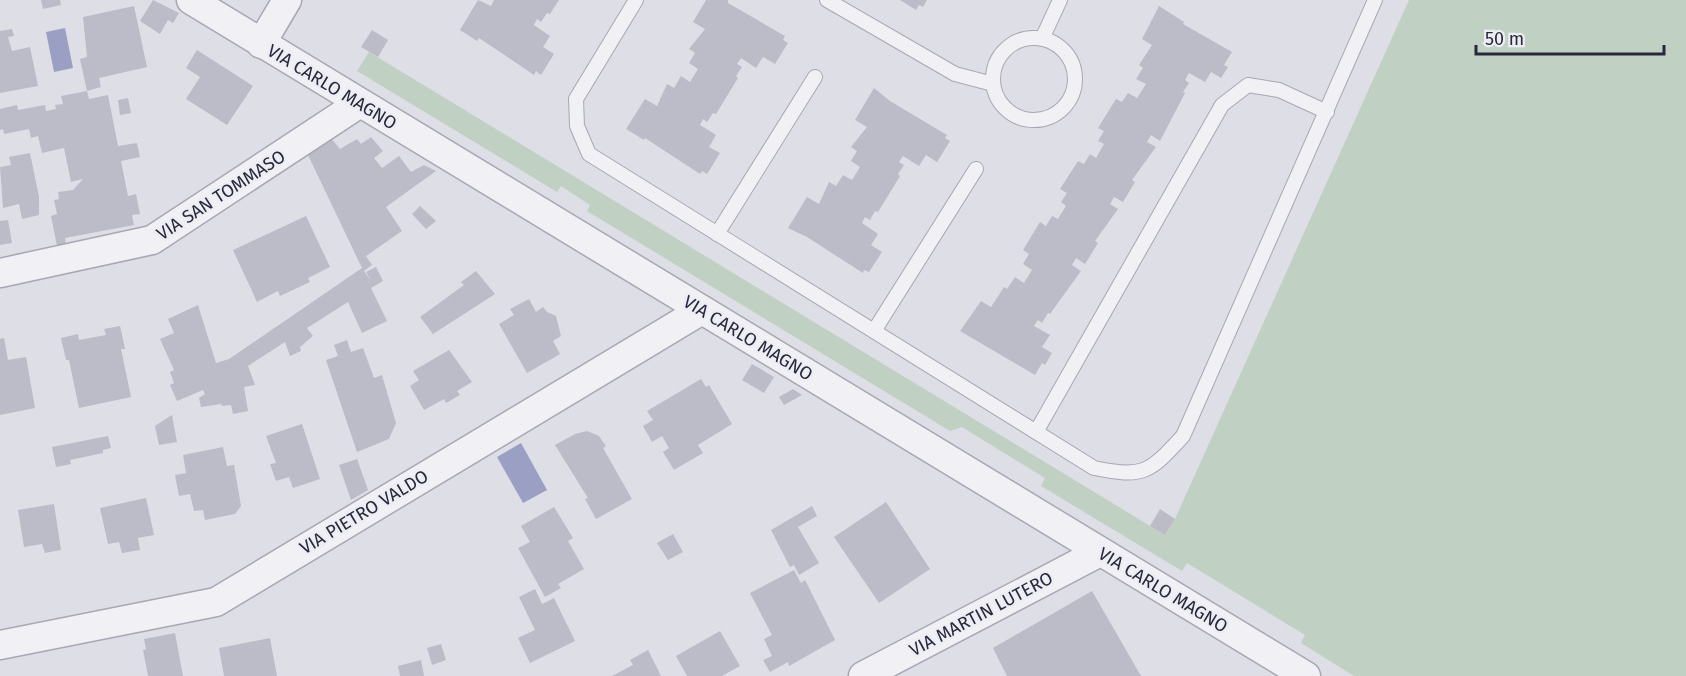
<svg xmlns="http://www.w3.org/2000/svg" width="1686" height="676" viewBox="0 0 1686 676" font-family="'Fira Sans',sans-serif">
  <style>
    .green { fill: #c0d0c2 }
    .water { fill: #9b9fc4 }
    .building { fill: #bcbcc9 }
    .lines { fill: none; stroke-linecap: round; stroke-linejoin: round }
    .service-casing { stroke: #a8a7b3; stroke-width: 16 }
    .minor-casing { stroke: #a8a7b3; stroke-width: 31 }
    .service { stroke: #f0f0f5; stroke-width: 14 }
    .minor { stroke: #f0f0f5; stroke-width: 28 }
    .labels { text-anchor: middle; stroke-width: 5; stroke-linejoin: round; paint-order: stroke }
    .street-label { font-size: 18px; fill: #29283c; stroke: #ededf4 }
  </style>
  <rect width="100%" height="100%" fill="#dedee6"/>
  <path class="green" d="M1409,0H1686V676H1354L1301,643L1305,635L1187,563L1182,571L1041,486L1045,478L962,427L950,431L587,211L590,205L561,186L557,192L357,71L369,52L1165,535L1175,519Z"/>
  <g class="water">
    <path d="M65,28L73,68L54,72L46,32Z"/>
    <path d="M521,443L547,490L523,503L497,457Z"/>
  </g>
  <g class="building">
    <path d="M41,0H60L61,5L43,9Z"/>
    <path d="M153,0L179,13L173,23L168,20L160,34L140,21Z"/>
    <path d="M478,0L491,6L494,0H559L550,14L547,13L541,22L537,19L534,25L550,36L543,47L554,54L541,75L536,71L534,75L479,38L477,41L460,30Z"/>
    <path d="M706,0H728V3L785,36L783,40L788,43L775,64L763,57L756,68L741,58L737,64L742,67L736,76L738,78L716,114L713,113L707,122L703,119L700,125L716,135L709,147L720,153L707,174L702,171L700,174L645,138L644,140L626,129L645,99L657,106L667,84L674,88L681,76L690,82L698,69L689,63L695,53L689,49L705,29L693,22Z"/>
    <path d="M900,0H927L923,7L919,5L916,10Z"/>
    <path d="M134,6L147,67L99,78L101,87L87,91L80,59L87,57L83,17Z"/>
    <path d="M1159,6L1184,22L1183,24L1232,52L1224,65L1228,67L1221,78L1211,72L1205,82L1189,73L1185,80L1189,83L1183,92L1185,93L1160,141L1151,135L1147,142L1156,147L1132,180L1135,182L1123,202L1114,197L1110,204L1118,209L1095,241L1098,243L1085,264L1076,258L1072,265L1081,271L1050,314L1048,313L1042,323L1038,320L1034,326L1050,335L1042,347L1052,353L1045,365L1042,363L1035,375L960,331L981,301L991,307L1004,287L1007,289L1015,277L1024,283L1032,270L1023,264L1029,254L1023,250L1040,222L1046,226L1052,216L1058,219L1066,206L1061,202L1067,193L1060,189L1078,161L1084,164L1090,154L1096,158L1104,144L1098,141L1104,131L1098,128L1116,99L1122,102L1128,93L1137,98L1146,84L1136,79L1143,68L1139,65L1152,45L1142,39Z"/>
    <path d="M12,29L14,36L8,37L12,51L30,47L38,86L0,93V31Z"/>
    <path d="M372,30L388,40L378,57L361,47Z"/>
    <path d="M197,50L253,86L227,125L186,99L200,77L186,68Z"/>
    <path d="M874,88L890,101L947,135L945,138L950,141L937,162L926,155L919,166L903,156L899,162L904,165L898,174L900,176L878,212L875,211L870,220L865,217L862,223L878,234L871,245L882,252L869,272L864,270L863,273L807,237L788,228L807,197L819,204L829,182L836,186L843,175L852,180L860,167L851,161L857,151L851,147L867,127L855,120Z"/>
    <path d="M87,91L89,99L108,95L118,146L137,143L140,157L121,161L128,196L136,194L140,214L132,215L134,225L65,238L67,249L58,251L51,216L57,214L54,200L59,199L58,192L73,190L83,179L71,182L64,148L42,153L38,136L31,138L29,129L4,134L3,129L0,130V109L17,105L18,110L45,105L46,111L56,109L55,105L63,104L61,96Z"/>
    <path d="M128,98L131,113L120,115L118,100Z"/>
    <path d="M330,137L340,149L357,139L361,144L371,137L383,151L374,158L382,168L399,156L411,172L424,165L436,171L386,207L402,231L366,256L372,265L364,271L371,281L366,272L376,267L383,281L371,288L387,321L362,333L348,302L307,328L313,336L300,347L301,351L290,356L285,342L248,366L255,385L244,387L248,411L233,414L231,405L222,406L221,404L201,407L199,398L205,394L203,390L177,401L170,385L174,383L170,372L174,370L160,339L174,333L168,319L198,305L216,363L229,359L362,268L307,153Z"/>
    <path d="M30,153L39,197V215L22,219L19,204L3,208L0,167L11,165L9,157Z"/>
    <path d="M420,206L436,221L426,229L412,214Z"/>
    <path d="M306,216L330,267L308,278L310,282L280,296L278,291L257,302L233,250Z"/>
    <path d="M8,220L12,243L0,245V221Z"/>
    <path d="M476,271L495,294L433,334L420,317L464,285L461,282Z"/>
    <path d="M529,299L536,312L543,307L547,312L556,316L561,336L553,341L560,354L527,373L499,324L514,315L510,309Z"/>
    <path d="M120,326L125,349H121L131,397L79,408L69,360H66L61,338L78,334L79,340L106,335L104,329Z"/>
    <path d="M4,338L8,360L26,357L35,408L0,415V339Z"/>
    <path d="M347,340L351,352L363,348L374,378L382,375L396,423L389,439L357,452L326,360L338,356L334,345Z"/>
    <path d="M449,350L472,382L457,391L460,395L446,403L444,399L424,410L410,386L419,380L413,371Z"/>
    <path d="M752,364L774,377L764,393L742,380Z"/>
    <path d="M701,379L706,387L709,385L732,424L698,445L703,453L674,470L663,452L669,448L662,436L652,442L643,426L653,420L647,411Z"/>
    <path d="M793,389L802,395L784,405L779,397Z"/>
    <path d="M172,415L177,442L159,445L155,426Z"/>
    <path d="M302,424L320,479L293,488L289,477L276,481L270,464L276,463L266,436Z"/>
    <path d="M587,431L599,436L603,442L606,446L603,448L632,499L596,519L585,499L588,498L555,445L575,434Z"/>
    <path d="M108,436L111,448L103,450V453L70,460L71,464L56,467L52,447Z"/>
    <path d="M223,447L227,466L234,465L241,506L235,514L205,520L203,510L194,511L190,494L179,496L175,475L186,473L183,455Z"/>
    <path d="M357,459L368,490L351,500L339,465Z"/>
    <path d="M146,498L154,535L138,538L140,550L122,553L119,542L108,544L100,508Z"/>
    <path d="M886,502L930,569L879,603L834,537Z"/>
    <path d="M54,504L61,550L45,553L42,544L24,547L18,510Z"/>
    <path d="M812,506L817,516L798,527L819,563L799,575L794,565L790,567L771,530Z"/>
    <path d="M554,507L573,538L568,541L584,569L558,584L561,588L545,597L518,548L530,542L521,526Z"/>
    <path d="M1160,509L1175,519L1165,535L1150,526Z"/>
    <path d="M673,534L683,552L668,560L657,543Z"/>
    <path d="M794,570L801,583L805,580L835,640L789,666L788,662L770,672L763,660L772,656L764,639L772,635L750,593Z"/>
    <path d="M535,589L542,604L554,598L575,641L530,663L518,638L535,630L519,597Z"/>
    <path d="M1092,591L1141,676H1007L993,648Z"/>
    <path d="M720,631L740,666L722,676H687L676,656Z"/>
    <path d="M175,633L183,676H148L143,650L146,649L144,639Z"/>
    <path d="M270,638L277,676H224L219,648Z"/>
    <path d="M441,644L446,660L432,665L427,648Z"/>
    <path d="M648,650L661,676H612L633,665L630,660Z"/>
    <path d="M421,660L424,676H400L398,666Z"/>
  </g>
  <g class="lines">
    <defs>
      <g id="service">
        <path d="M636,0L576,99L577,126L589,154L1094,468C1144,478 1149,473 1183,436L1375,0"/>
        <path d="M827,0L955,74L993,84"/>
        <circle cx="1034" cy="79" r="41"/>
        <path d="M1042,39L1060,0"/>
        <path d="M717,234L815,77"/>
        <path d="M874,331L976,169"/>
        <path d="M1036,432L1222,105L1248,85L1279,90L1327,112"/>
      </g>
      <g id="minor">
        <path d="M191,0L1306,676"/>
        <path d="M261,44L287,0"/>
        <path d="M0,273L152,240L360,103"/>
        <path d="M0,645L216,602L702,310"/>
        <path d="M863,676L1100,552"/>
      </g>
    </defs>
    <use href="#service" class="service-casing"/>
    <use href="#minor" class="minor-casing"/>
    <use href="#service" class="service"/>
    <use href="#minor" class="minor"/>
  </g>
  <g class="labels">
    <g class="street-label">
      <text transform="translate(332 87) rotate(31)" y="6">VIA CARLO MAGNO</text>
      <text transform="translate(221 195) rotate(-33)" y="6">VIA SAN TOMMASO</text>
      <text transform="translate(748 338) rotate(31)" y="6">VIA CARLO MAGNO</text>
      <text transform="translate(364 512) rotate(-31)" y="6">VIA PIETRO VALDO</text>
      <text transform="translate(1163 590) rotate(31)" y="6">VIA CARLO MAGNO</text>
      <text transform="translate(981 614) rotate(-28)" y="6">VIA MARTIN LUTERO</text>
    </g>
  </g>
  <path d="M1476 45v9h188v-9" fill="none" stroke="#29283c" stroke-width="3"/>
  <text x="1485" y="45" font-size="18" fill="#29283c" stroke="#ededf4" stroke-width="4.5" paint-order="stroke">50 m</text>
</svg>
